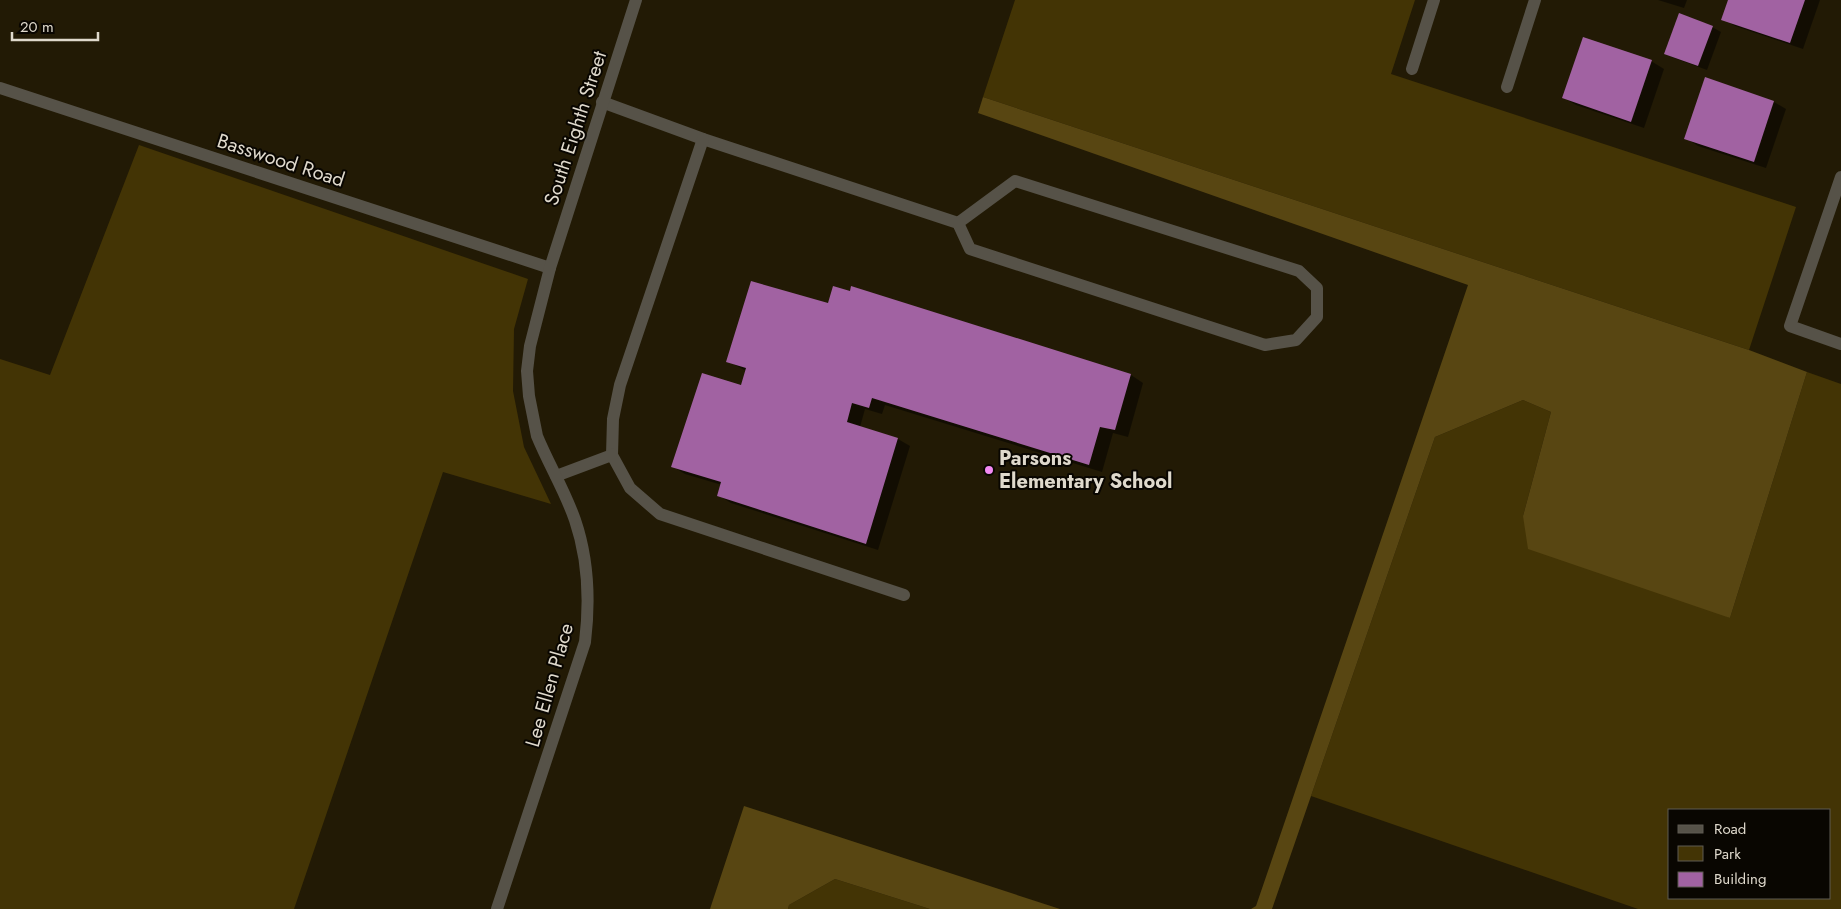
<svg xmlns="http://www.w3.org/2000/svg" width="1841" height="909" viewBox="0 0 1841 909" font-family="Jost,sans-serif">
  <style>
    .green { fill: #433405; fill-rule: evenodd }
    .forest { fill: #584612 }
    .shadow { fill: #0007 }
    .building { fill: #a162a2 }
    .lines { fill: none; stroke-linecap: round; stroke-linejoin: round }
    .lane { stroke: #565248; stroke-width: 12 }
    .street { stroke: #565248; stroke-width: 12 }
    .poi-dot { fill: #f28af3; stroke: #090601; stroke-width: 2 }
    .labels { text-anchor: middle; stroke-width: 4; stroke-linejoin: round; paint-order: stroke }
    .street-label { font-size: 20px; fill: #dfd9cc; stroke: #090601 }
    .poi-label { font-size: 20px; font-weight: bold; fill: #dfd9cc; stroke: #090601; text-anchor: start }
  </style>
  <rect width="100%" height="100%" fill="#221a05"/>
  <g class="green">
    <path d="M1015,0H1415L1391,74L1796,207L1749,350L983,97Z"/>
    <path d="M139,145L528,279L514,329L513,391L524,447L551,504L443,472L294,909H0V359L50,375Z"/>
    <path d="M1807,372L1841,384V909H1638L1311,796L1435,437L1523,400L1551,412L1523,516L1730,618ZM1670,810H1830V898H1670Z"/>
    <path d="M835,879L930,909H788L789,905Z"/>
  </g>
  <g class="forest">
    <path d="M983,97L1749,350L1807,372L1730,618L1528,549L1523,516L1551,412L1523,400L1435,437L1272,909H1251L1256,906L1468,285L978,113Z"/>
    <path d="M744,806L1060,909H930L835,879L789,905L788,909H710Z"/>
  </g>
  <g class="shadow">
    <path d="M1658,0H1687L1684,8Z"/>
    <path d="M1729,0H1820L1803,49L1735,26L1723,19Z"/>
    <path d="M1712,27L1721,32L1707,70L1674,58L1665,54Z"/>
    <path d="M1651,61L1664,69L1644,128L1576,105L1564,98Z"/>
    <path d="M1774,102L1786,109L1766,168L1698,146L1686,138Z"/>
    <path d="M852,287L1131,375L1143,383L1128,437L1113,433L1102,472L885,405L882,414L865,409L860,427L898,439L910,446L878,550L731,503L718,495L722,485L685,474L672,466L741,387L746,371L728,361L850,293Z"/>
  </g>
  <g class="building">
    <path d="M1728,0H1805L1790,43L1721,20Z"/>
    <path d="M1679,13L1713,26L1698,66L1664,54Z"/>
    <path d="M1583,37L1652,60L1631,122L1562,98Z"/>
    <path d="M1705,77L1774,101L1754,162L1684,139Z"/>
    <path d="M751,281L828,303L833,286L850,291L851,286L1131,374L1115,430L1100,427L1089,465L872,398L869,408L852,403L847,422L898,438L866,544L717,496L721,482L671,467L702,373L741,385L746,368L726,362Z"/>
  </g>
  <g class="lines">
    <g class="lane">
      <path d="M1507,87L1535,0"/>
      <path d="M602,102L703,139L958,223L970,249L1265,345L1296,340L1317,317V288L1299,271L1015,181L958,223"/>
      <path d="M1841,177L1790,326L1841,344"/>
      <path d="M612,455L613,419L620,385L703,139"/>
      <path d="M556,476L612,455L630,488L660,514L904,595"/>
    </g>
    <g class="street">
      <path d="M1412,69L1434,0"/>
      <path d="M0,88L550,268"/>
      <path d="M497,909L585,642C590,601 589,561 575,520C565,491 549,465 537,436L529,396L527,371L530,346L550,268L636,0"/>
    </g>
  </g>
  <circle class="poi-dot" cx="989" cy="470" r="5"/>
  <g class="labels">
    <g class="street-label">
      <text transform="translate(575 128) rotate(-72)" y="7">South Eighth Street</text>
      <text transform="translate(281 160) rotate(18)" y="7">Basswood Road</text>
      <text transform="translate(549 685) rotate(-74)" y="7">Lee Ellen Place</text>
    </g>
    <g class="poi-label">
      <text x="999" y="465">Parsons<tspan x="999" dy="23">Elementary School</tspan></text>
    </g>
  </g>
  <rect x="1668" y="809" width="162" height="90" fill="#090601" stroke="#5f5a52"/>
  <rect x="1678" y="825" width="25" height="8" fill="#565248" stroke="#5f5a52"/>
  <text x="1714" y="834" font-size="15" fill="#dfd9cc">Road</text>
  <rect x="1678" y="846" width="25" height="15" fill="#433405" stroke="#5f5a52"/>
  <text x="1714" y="859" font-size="15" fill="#dfd9cc">Park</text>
  <rect x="1678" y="872" width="25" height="15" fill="#a162a2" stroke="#5f5a52"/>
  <text x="1714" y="884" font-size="15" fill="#dfd9cc">Building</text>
  <path d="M12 32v8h86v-8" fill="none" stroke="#dfd9cc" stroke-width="2.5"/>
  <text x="20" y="32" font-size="15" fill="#dfd9cc" stroke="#090601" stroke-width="4" paint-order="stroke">20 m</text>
</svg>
